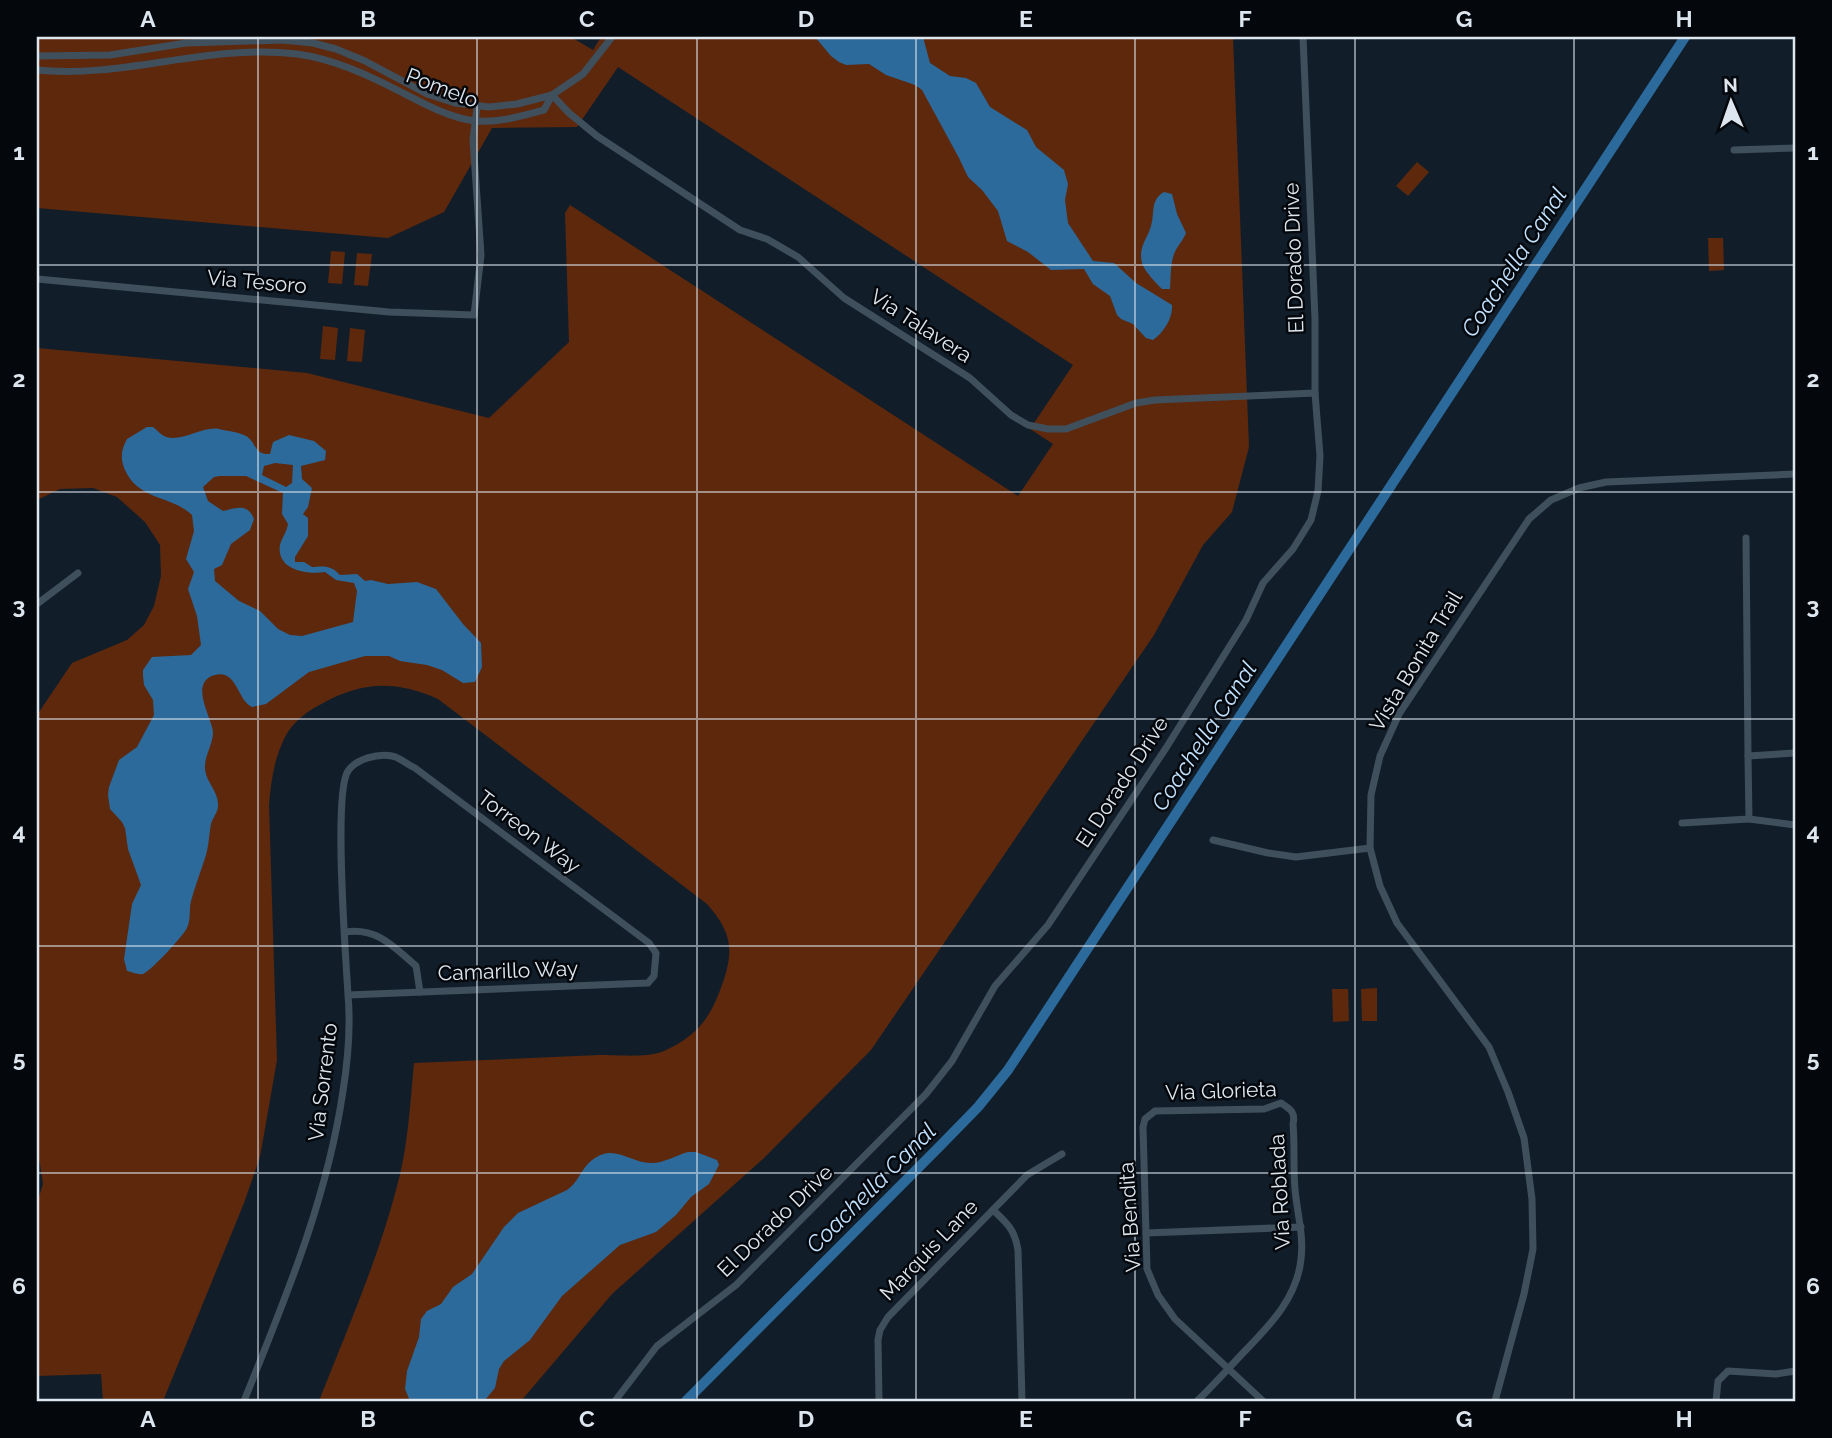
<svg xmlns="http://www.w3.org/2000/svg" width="1832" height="1438" viewBox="0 0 1832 1438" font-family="Raleway,sans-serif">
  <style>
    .green { fill: #5e280c }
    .water { fill: #2c6a9b; fill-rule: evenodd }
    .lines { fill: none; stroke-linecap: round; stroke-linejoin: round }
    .canal { stroke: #2c6a9b; stroke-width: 10 }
    .street { stroke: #404f5c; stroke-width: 7 }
    .grid { fill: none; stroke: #dde6ee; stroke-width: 2; stroke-opacity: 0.55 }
    .labels { text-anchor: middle; stroke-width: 5; stroke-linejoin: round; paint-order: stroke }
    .street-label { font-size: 21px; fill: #dde6ee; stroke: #04080d }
    .water-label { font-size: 23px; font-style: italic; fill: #c2e2ff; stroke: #04080d }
    .neatline { fill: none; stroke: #dde6ee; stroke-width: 2.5 }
    .grid-label { font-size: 23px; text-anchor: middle; font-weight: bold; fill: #dde6ee }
  </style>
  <rect width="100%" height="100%" fill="#111e2a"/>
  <g class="green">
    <path d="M37,37H571L593,50L601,37H1233L1249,447L1232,512L1203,545L1154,635L871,1050L764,1158L612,1294L521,1401H319C346,1332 377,1262 396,1190C408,1149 410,1105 414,1063C476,1060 538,1058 600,1055C617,1055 649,1058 664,1051C699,1035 711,1017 723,982C735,948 730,930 707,904L438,699C397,681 365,681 325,702C309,710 293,721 285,737C274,759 271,781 269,805L277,1060L260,1157L244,1203L163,1401H103L101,1374L37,1376V1203L43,1184L37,1145V715L72,663L127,640L144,625L154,606L161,576L160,545L145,522L117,497L93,488L60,489L37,500V348L307,373L489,418L569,342L565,213L570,205L1018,496L1053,444L1030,429L1073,365L618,67L577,127L492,128L444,212L388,238L37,208Z"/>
    <path d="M1417,162L1429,172L1408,196L1396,186Z"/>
    <path d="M1708,238H1723L1724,270L1709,271Z"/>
    <path d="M331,251L345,252L342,284L328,283Z"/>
    <path d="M357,253L372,254L368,286L354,285Z"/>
    <path d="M323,326L338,328L335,360L320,359Z"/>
    <path d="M350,328L365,330L362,362L347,361Z"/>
    <path d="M1377,988V1021H1362L1361,989Z"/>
    <path d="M1332,989H1348L1349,1021L1333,1022Z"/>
  </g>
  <g class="water">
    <path d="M815,37H923L930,63L950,76L966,78L976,83L990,107L1027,130L1036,147L1064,170L1068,184L1065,200L1068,223L1093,261L1114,263L1136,283L1172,305C1173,318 1164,332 1153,340L1146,338L1133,324L1121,319L1117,315L1110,296L1093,284L1084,269L1051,270L1028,252L1007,241L998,211L982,190L968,177L959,158L922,90L915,85L886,75L869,64L846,65L839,62L831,56Z"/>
    <path d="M1164,192L1172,194L1177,214L1186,233C1183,241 1177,246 1174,254C1170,265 1171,278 1170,289H1162C1155,282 1145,272 1142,263C1138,247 1147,240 1151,226C1155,213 1150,200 1164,192Z"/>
    <path d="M147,427H153C157,430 161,435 166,437C183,442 202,426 219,429C227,431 239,432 246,436C257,443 254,455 270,454L273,442L289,435L314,441L326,451L325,460L301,466L302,479L312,488L308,507L303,514L308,518V536L295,557V562H304L312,567C324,566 331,565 340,575L357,574L365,581L371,580L388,584L417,582L436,589L463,624L481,643L482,667L475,682L463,683L442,670L427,665L400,661L389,656H365L309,672L266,704L252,707C237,700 237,669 215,675C188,682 212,718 213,732C213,745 204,756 205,769C206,782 218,791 218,804C219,811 213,817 211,824C209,834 209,845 206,855C201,871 195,886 191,901C189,909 191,920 187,928C183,936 151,971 143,974C138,975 132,972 127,971L124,959L132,904L141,885L128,849L125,828L122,822L110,809L108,795L109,787L119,760L137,747L154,715L153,700L144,685L143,676V670L152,657L191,655L201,645L197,616L188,589L194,572L186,559L194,531L192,515C171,495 139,501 125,470C120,459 121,450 127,439ZM275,463L293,465L292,483L286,487L262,475L264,466ZM220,476H246L283,493L282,514L288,524C287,532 282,537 280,545C276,570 307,575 325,572L336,580L354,583L357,591L353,622L302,636L290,635L278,629L260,611L239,601L215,581L214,569L222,565L231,544L250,530L254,519C248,503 236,508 223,511L208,501L203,487L214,477Z"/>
    <path d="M688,1152H696L717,1160L719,1165L709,1184L691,1197L676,1215L656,1232L620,1245L562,1296L530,1340L504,1361L499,1369L495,1388L485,1400L410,1401L405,1389L407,1371L419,1337L421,1319L427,1311L441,1304L453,1287L472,1274L504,1227L518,1213L567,1190C580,1181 581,1167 595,1158C615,1144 632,1164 652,1163C664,1163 677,1155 688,1152Z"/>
  </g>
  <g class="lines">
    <path class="canal" d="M686,1401L941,1145L978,1107L1008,1070L1685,37"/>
    <g class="street">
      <path d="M37,56L110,55L186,43L282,40L313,43L336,49L365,61L427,94L455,103L489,107L517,104L552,95L583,74L612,37"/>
      <path d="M37,70C124,79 209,43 297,54C334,59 368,75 401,92C424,104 450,118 475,121C498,123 522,116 544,110L552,95"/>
      <path d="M552,95L569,113L597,136L740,230L767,239L798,257L844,298L970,378L1011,415L1028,425L1048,429H1066L1136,403L1155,400L1315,393"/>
      <path d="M1734,150L1795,148"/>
      <path d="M37,279L389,312L474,315L481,255L473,140L477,107"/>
      <path d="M1746,538L1748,756L1795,753"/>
      <path d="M37,604L78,573"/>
      <path d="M1748,756L1749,819L1795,825"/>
      <path d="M1682,823L1749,819"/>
      <path d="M1213,840L1268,853L1296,857L1370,848"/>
      <path d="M345,932C377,927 394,947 416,966L420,992"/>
      <path d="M993,1210C1007,1223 1015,1230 1018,1250L1022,1401"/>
      <path d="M1146,1233L1301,1227"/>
      <path d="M244,1401C285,1299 327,1200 343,1091C348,1059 351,1027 348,995C346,959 333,793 348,771C356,759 378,753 392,756C399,757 408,765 415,768L649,943L656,953L654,976L648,983L348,995"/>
      <path d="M615,1401L657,1346L736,1285L926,1094L952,1061L995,986L1048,925L1166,748L1246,620L1263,583L1293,549L1311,520L1318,491L1320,456L1315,393V319L1303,37"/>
      <path d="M879,1401L878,1340L880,1330L888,1317L1027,1175L1062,1154"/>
      <path d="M1197,1401C1213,1386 1227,1370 1242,1354C1268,1327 1297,1299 1301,1259C1304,1235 1297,1213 1295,1189C1293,1168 1295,1146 1293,1124C1296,1112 1290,1109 1281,1103L1264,1109L1155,1111L1145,1119L1143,1127L1147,1269L1158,1295L1175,1319L1263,1401"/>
      <path d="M1495,1401L1524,1294L1533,1249L1532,1199L1524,1138L1508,1092L1489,1047L1397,923L1380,886L1370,848L1371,795L1380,756L1399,714L1529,519L1551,500L1579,488L1606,482L1795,474"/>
      <path d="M1716,1401L1718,1381L1728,1371L1776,1374L1795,1371"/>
    </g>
  </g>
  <path class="grid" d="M258,37V1401M477,37V1401M697,37V1401M916,37V1401M1135,37V1401M1355,37V1401M1574,37V1401M37,265H1795M37,492H1795M37,719H1795M37,946H1795M37,1173H1795"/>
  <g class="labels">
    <g class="street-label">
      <text transform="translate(442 88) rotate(21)" y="7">Pomelo</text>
      <text transform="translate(1294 258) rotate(-92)" y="7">El Dorado Drive</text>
      <text transform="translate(257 282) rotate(5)" y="7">Via Tesoro</text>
      <text transform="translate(921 326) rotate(33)" y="7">Via Talavera</text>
      <text transform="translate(1416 661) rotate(-59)" y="7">Vista Bonita Trail</text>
      <text transform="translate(1122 782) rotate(-57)" y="7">El Dorado Drive</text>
      <text transform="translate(529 832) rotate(37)" y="7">Torreon Way</text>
      <text transform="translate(508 971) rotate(-2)" y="7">Camarillo Way</text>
      <text transform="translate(323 1082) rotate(-83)" y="7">Via Sorrento</text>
      <text transform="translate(1221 1091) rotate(-2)" y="7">Via Glorieta</text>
      <text transform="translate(1280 1192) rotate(-93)" y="7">Via Roblada</text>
      <text transform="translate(1130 1217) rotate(-94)" y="7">Via Bendita</text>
      <text transform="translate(775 1221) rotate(-44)" y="7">El Dorado Drive</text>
      <text transform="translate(929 1250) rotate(-46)" y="7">Marquis Lane</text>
    </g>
    <g class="water-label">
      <text transform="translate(1514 262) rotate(-57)" y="8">Coachella Canal</text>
      <text transform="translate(1204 736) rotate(-57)" y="8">Coachella Canal</text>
      <text transform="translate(871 1188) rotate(-45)" y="8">Coachella Canal</text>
    </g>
  </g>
  <rect width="1832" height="1438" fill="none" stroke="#04080d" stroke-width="77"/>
  <g transform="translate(1731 102) rotate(358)" stroke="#04080d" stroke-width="5" paint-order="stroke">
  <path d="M0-5L12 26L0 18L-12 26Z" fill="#dde6ee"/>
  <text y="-10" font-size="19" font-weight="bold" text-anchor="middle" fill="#dde6ee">N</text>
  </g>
  <rect x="38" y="38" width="1756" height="1362" class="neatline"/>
  <g class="grid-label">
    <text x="148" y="27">A</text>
    <text x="368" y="27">B</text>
    <text x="587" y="27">C</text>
    <text x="806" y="27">D</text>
    <text x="1026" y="27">E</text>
    <text x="1245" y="27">F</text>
    <text x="1464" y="27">G</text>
    <text x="1684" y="27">H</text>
    <text x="19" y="160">1</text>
    <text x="1813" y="160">1</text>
    <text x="19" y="387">2</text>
    <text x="1813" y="387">2</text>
    <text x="19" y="614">3</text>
    <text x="1813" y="614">3</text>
    <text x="19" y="840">4</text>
    <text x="1813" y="840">4</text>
    <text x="19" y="1067">5</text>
    <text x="1813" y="1067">5</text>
    <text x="19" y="1294">6</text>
    <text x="1813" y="1294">6</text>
    <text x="148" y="1427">A</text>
    <text x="368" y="1427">B</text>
    <text x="587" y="1427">C</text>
    <text x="806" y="1427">D</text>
    <text x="1026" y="1427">E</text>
    <text x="1245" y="1427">F</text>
    <text x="1464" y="1427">G</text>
    <text x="1684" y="1427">H</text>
  </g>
</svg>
